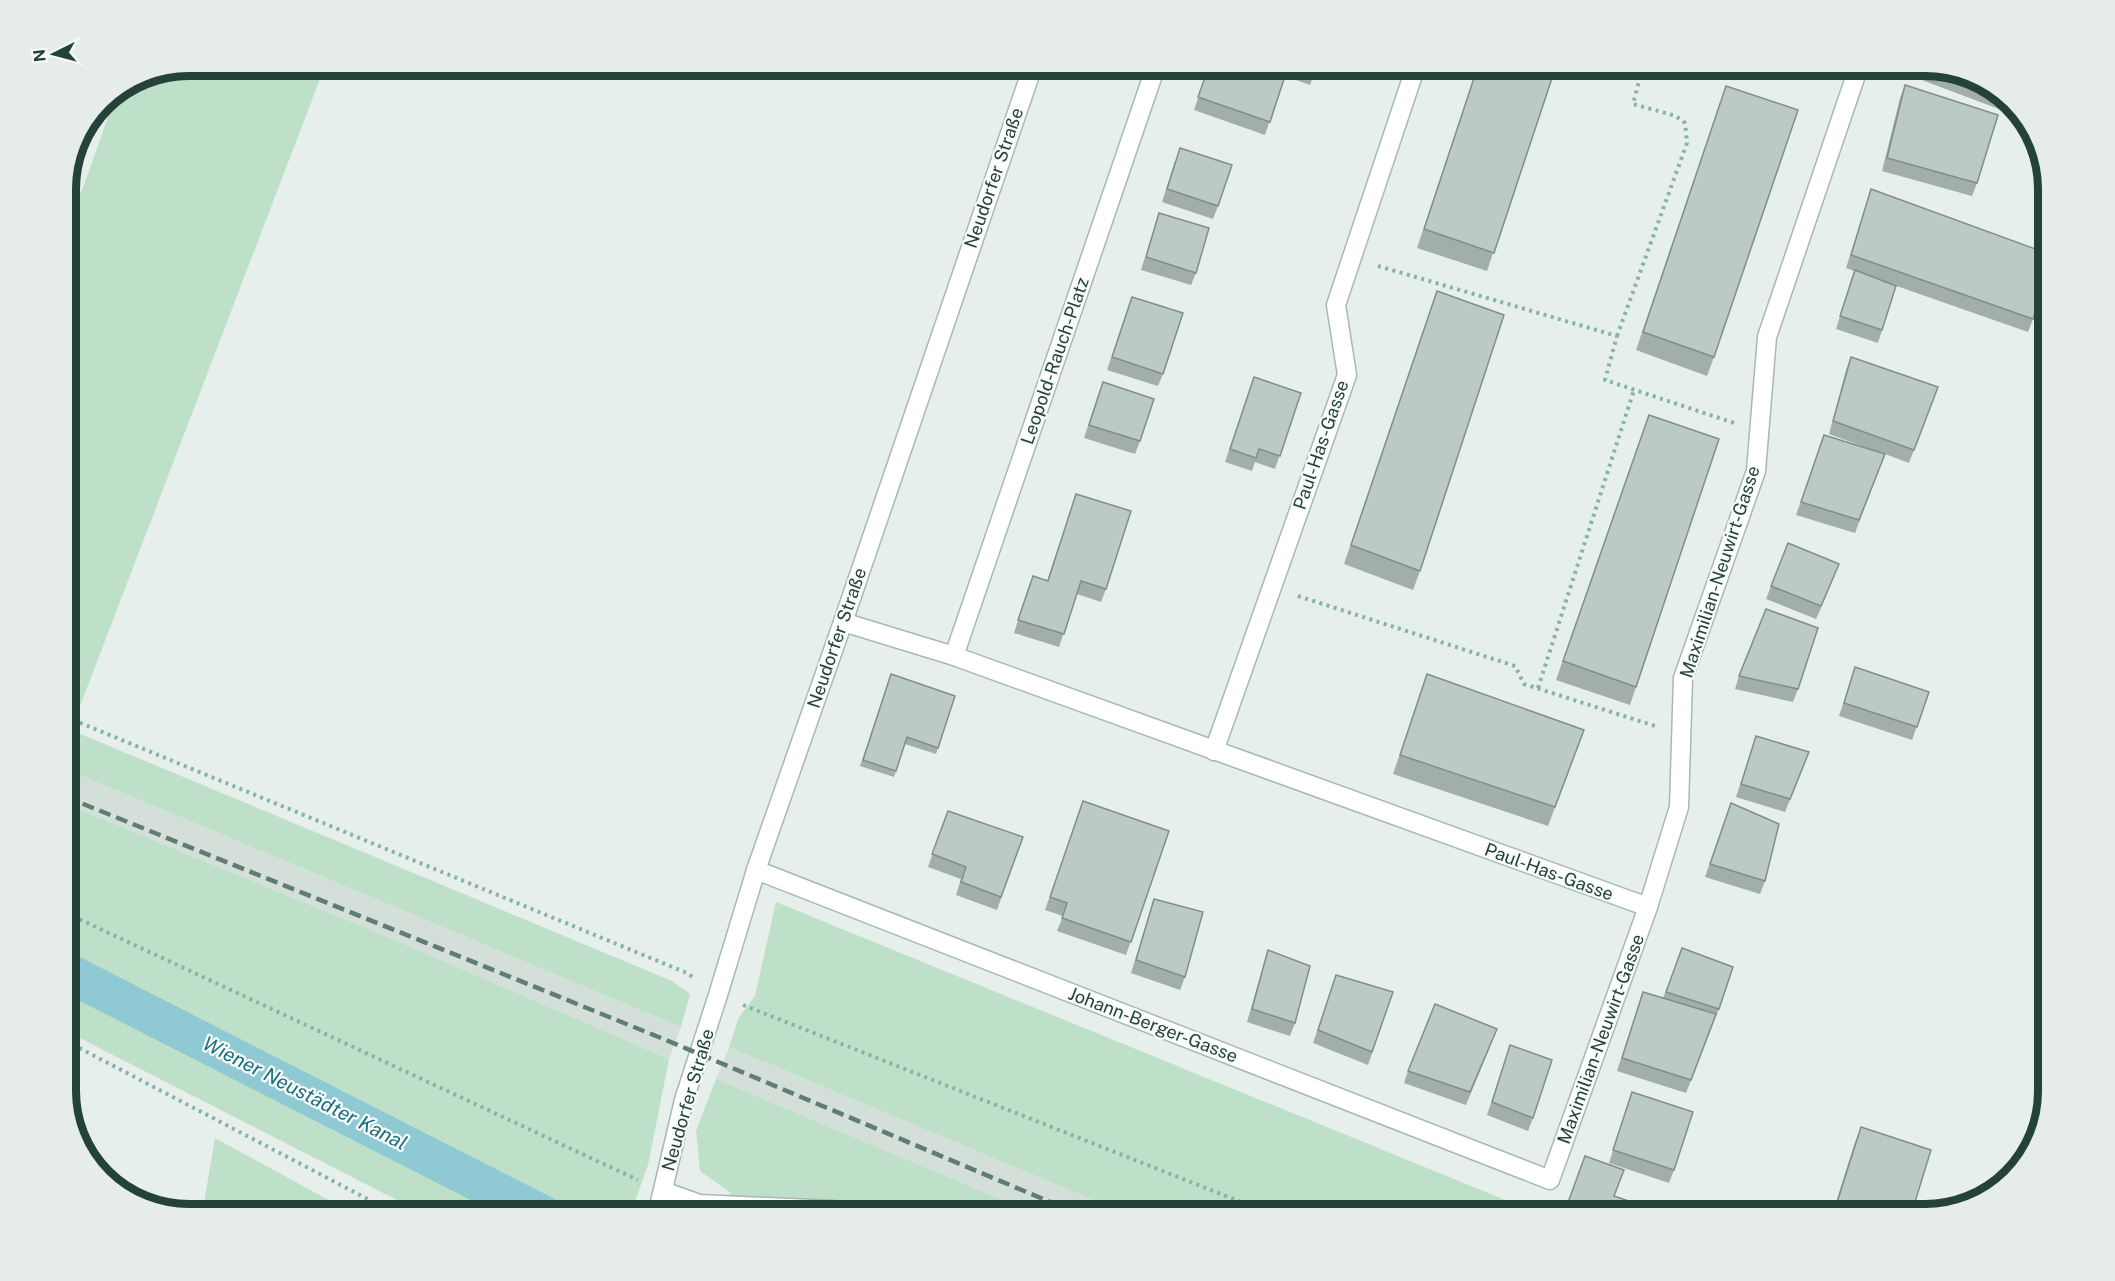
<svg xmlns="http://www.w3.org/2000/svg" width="2115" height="1281" viewBox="0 0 2115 1281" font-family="'Public Sans',sans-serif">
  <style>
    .built { fill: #d4dfda }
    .green { fill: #bfe0c8 }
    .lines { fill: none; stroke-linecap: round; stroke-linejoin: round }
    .canal { stroke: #8ec9d4; stroke-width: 39 }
    .street-casing { stroke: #a8b8b2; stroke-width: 21 }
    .path { stroke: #86b3a5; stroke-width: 4; stroke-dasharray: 3 4.5; stroke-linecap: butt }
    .street { stroke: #fff; stroke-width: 18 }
    .rail { stroke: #5f7d75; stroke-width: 4.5; stroke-dasharray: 12 6; stroke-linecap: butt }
    .wall { fill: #a1aea9 }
    .shaded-wall { fill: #838d89 }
    .building { fill: #bbcac4; stroke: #838d89; stroke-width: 1.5 }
    .labels { text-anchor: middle; stroke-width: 4.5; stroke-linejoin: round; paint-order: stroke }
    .street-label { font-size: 18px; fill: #24423a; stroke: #f7fbf9 }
    .water-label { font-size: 20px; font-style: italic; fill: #1c6f80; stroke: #f7fbf9 }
    .rim { fill: none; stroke: #24423a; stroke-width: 8 }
  </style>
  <rect width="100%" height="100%" fill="#e6efeb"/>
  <g class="built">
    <path d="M66,769L681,1027L669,1059L390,938L66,804Z"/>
    <path d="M729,1047L1129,1215H1038L716,1079Z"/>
  </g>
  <g class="green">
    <path d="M189,66H325L77,714L66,709V189L81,193L117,92L142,75Z"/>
    <path d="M66,728L672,981L690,994L681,1027L66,769Z"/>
    <path d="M66,804L390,938L669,1059L648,1165L630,1215H426L66,1031Z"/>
    <path d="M776,902L1542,1215H1129L729,1047L739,1017L755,996Z"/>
    <path d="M716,1079L1038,1215H690L731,1193L700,1171L696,1131Z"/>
    <path d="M215,1138L356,1215H202Z"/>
  </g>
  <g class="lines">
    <path class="canal" d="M66,972L543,1215"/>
    <defs>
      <g id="street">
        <path d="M843,622L954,656L1648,907"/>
        <path d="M954,656L1156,66"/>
        <path d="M1214,751L1347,375L1336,305L1416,66"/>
        <path d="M756,870L1550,1180L1648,907L1679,807L1683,678L1756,471L1767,337L1859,66"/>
        <path d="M663,1191L699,1204L834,1210L880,1215"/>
        <path d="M657,1215L684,1100L718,995L756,870L843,622L1033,66"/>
      </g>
    </defs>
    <use href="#street" class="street-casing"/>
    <g class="path">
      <path d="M1378,266L1617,336L1605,380L1734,423"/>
      <path d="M1617,336L1687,143L1685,123L1676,116L1633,104L1643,66"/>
      <path d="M1298,596L1515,666L1524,684L1655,726"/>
      <path d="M1538,688L1634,390"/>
      <path d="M66,717L687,973L694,978"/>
      <path d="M66,913L638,1180"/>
      <path d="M743,1005L1274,1215"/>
      <path d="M66,1041L398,1215"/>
    </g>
    <use href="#street" class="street"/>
    <path class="rail" d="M66,797L666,1040L1081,1215"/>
  </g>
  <g class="wall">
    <path d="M1209,66H1317L1310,85L1285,76L1265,135L1194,110Z"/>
    <path d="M1478,66H1556L1487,271L1417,248Z"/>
    <path d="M1914,66H1926L1988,83L2023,118L1911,76Z"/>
    <path d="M1905,85L1977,183L1972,196L1882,171L1900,98Z"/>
    <path d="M1726,86L1714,357L1707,376L1636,350Z"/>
    <path d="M1175,161L1218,206L1213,219L1162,202Z"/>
    <path d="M1871,189L2033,319L2028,332L1888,283L1882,330L1878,343L1836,329L1854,271L1846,268Z"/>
    <path d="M1159,213L1196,273L1191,285L1141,270Z"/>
    <path d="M1437,291L1420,571L1413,590L1344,564Z"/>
    <path d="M1132,297L1163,374L1158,386L1107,370Z"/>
    <path d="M1851,357L1938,387L1909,463L1885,454L1855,533L1796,515L1824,435L1881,453L1829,434L1846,370Z"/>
    <path d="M1254,377L1301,393L1275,469L1255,462L1252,471L1225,462Z"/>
    <path d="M1098,395L1140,441L1135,454L1084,438Z"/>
    <path d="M1649,415L1636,687L1630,705L1556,680Z"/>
    <path d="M1076,494L1106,589L1101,602L1077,594L1059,647L1014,633L1028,589L1047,581Z"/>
    <path d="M1788,543L1839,564L1816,619L1766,599Z"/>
    <path d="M1855,667L1929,692L1912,740L1839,716Z"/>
    <path d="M891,674L955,696L936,754L905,744L894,777L860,766Z"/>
    <path d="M1427,674L1584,730L1548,826L1393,774Z"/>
    <path d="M1739,676L1798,689L1793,702L1735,689Z"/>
    <path d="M1756,736L1804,765L1785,812L1736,797Z"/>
    <path d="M1083,801L1169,831L1126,955L1057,931L1063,916L1045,910Z"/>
    <path d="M1731,803L1765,881L1760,894L1705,877Z"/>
    <path d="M948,811L1023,837L997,910L956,895L961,879L928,867Z"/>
    <path d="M1154,899L1185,977L1180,990L1131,973Z"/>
    <path d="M1682,948L1719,1009L1686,1093L1617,1071L1643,992L1663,998Z"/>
    <path d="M1268,950L1295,1023L1290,1036L1247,1022L1264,963Z"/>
    <path d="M1336,975L1393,992L1368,1065L1313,1043Z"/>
    <path d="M1492,1042L1466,1105L1404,1083L1408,1071Z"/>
    <path d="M1510,1045L1533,1118L1528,1131L1487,1115Z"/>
    <path d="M1632,1092L1674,1170L1669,1183L1609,1163Z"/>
    <path d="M1861,1127L1911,1215H1832L1854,1145Z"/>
    <path d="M1585,1156L1614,1196L1660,1215H1563Z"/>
  </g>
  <path class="shaded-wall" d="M1839,564L1834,577L1816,619L1821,606Z"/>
  <g class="building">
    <path d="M1209,66H1255L1285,76L1270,122L1198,97Z"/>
    <path d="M1297,66H1317L1315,72Z"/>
    <path d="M1478,66H1556L1494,253L1424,229Z"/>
    <path d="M1925,66L1988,83L1999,94Z"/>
    <path d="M1905,85L1998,115L1977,183L1887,158Z"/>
    <path d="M1726,86L1798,110L1714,357L1643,332Z"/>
    <path d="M1180,148L1232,165L1218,206L1167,189Z"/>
    <path d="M1871,189L2049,254V267L2033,319L1851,255Z"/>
    <path d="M1159,213L1209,228L1196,273L1146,257Z"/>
    <path d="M1855,270L1896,286L1882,330L1840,316Z"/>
    <path d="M1437,291L1504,315L1420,571L1351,545Z"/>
    <path d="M1132,297L1183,313L1163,374L1112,357Z"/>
    <path d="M1851,357L1938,387L1914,450L1833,421Z"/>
    <path d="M1254,377L1301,393L1280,456L1259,449L1256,458L1230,449Z"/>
    <path d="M1103,382L1154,399L1140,441L1089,425Z"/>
    <path d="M1649,415L1719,439L1636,687L1563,661Z"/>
    <path d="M1824,435L1885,454L1859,520L1801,502Z"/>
    <path d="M1076,494L1131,511L1106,589L1081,581L1064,634L1018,620L1033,576L1048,581Z"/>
    <path d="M1788,543L1839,564L1821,606L1771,586Z"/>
    <path d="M1766,609L1818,628L1798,689L1739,676Z"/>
    <path d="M1855,667L1929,692L1917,727L1844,703Z"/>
    <path d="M891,674L955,696L938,748L907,737L896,771L863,760Z"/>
    <path d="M1427,674L1584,730L1555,807L1400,755Z"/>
    <path d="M1756,736L1809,752L1790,799L1741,784Z"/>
    <path d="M1083,801L1169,831L1131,942L1062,918L1067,903L1050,897Z"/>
    <path d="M1731,803L1779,824L1765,881L1710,864Z"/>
    <path d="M948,811L1023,837L1001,897L961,882L966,867L932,854Z"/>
    <path d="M1154,899L1203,912L1185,977L1136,960Z"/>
    <path d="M1682,948L1733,967L1719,1009L1666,992Z"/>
    <path d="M1268,950L1310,966L1295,1023L1252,1009Z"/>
    <path d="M1336,975L1393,992L1372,1052L1318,1030Z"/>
    <path d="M1643,992L1716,1014L1691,1080L1622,1058Z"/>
    <path d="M1435,1004L1497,1029L1470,1092L1408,1071Z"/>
    <path d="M1510,1045L1552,1060L1533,1118L1492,1102Z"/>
    <path d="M1632,1092L1693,1112L1674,1170L1613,1150Z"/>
    <path d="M1861,1127L1931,1150L1911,1215H1890L1878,1211L1877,1215H1833Z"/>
    <path d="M1585,1156L1624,1170L1614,1196L1661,1212L1660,1215H1585L1566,1208Z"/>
  </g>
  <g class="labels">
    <g class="street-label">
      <text transform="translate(994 178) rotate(-71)" y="6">Neudorfer Straße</text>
      <text transform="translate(1055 361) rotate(-71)" y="6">Leopold-Rauch-Platz</text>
      <text transform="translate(1321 445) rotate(-71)" y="6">Paul-Has-Gasse</text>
      <text transform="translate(1720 572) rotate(-72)" y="6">Maximilian-Neuwirt-Gasse</text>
      <text transform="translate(837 638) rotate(-71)" y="6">Neudorfer Straße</text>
      <text transform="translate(1549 872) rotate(20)" y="6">Paul-Has-Gasse</text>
      <text transform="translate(1153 1025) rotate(21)" y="6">Johann-Berger-Gasse</text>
      <text transform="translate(1601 1039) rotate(-70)" y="6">Maximilian-Neuwirt-Gasse</text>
      <text transform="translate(688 1100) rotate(-74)" y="6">Neudorfer Straße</text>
    </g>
    <g class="water-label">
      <text transform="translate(305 1093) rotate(27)" y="7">Wiener Neustädter Kanal</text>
    </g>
  </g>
  <path d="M0 0H2115V1281H0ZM189 76H1925A113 113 0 0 1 2038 189V1091A113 113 0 0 1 1925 1204H189A113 113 0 0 1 76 1091V189A113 113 0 0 1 189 76Z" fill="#e6ecea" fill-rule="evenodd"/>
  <path class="rim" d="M189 76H1925A113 113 0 0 1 2038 189V1091A113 113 0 0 1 1925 1204H189A113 113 0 0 1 76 1091V189A113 113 0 0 1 189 76Z"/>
  <g transform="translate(54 54) rotate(264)" stroke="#f7fbf9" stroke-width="4.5" paint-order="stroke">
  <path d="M0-4.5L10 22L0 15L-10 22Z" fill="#24423a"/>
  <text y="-9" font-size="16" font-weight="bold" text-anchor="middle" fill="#24423a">N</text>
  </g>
</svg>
